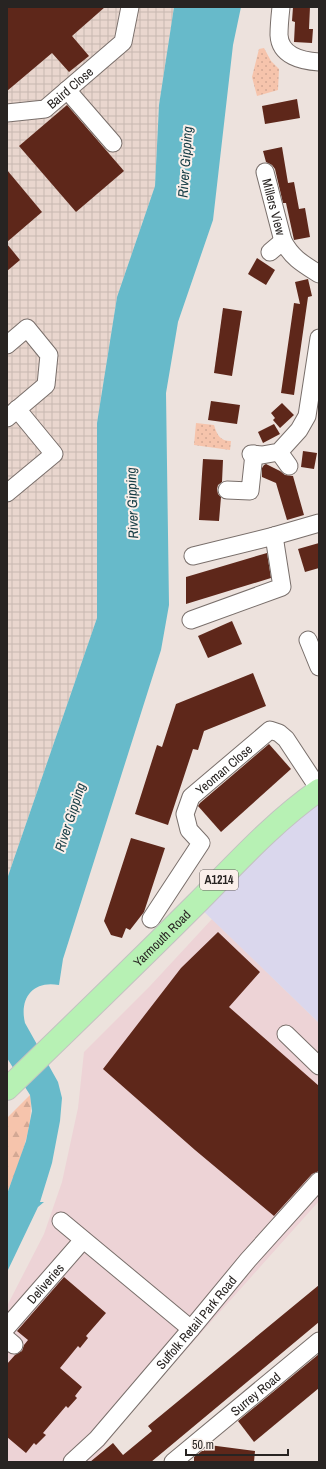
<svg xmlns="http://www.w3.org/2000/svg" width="326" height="1469" viewBox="0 0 326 1469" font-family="'Archivo Narrow',sans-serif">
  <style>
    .commercial { fill: #edd3d6 }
    .industrial { fill: url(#industrial-grid) }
    .education { fill: #dad7ed }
    .forest { fill: url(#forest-firs) }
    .park { fill: url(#park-dots) }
    .water { fill: #67baca }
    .building { fill: #5e271a }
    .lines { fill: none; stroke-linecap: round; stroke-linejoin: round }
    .minor-casing { stroke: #796f6b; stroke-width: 19 }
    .major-casing { stroke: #c3c2c1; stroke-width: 24 }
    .minor { stroke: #fff; stroke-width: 17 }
    .major { stroke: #b7f1b4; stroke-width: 22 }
    .labels { text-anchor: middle; stroke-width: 4; stroke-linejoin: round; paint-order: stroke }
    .shield { fill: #faefea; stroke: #67615e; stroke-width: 1 }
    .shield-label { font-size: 12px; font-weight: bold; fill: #282422 }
    .street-label { font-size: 13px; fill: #282422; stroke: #faefea }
    .water-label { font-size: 14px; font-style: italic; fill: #163d45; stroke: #faefea }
  </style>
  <defs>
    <pattern id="industrial-grid" width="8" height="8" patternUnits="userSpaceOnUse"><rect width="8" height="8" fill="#e9d6ce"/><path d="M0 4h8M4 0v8" fill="none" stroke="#c8b8b1"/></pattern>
    <pattern id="forest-firs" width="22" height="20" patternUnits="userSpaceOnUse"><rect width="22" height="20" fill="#f6c4ac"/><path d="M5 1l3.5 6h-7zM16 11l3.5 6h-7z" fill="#d3a894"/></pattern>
    <pattern id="park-dots" width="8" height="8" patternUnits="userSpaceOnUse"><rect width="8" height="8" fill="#f6c4ac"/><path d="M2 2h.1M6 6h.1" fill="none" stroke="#d3a894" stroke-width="1.8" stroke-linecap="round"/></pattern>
  </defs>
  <rect width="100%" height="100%" fill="#ede2dd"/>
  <path class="commercial" d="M212,919L319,1023V1201L126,1417L93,1462H7V1306L44,1234L62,1182L78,1108L84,1052L150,986Z"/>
  <path class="industrial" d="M7,7H174L159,105L155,186L117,297L97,423V618L7,879Z"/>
  <path class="education" d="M319,790V1023L196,904Z"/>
  <path class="forest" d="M30,1095C35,1127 18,1164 7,1194V1118Z"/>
  <g class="park">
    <path d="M264,48L271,61L279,69L278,90L257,96L252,77L259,49Z"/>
    <path d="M196,423L214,425C217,435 220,441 231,441L230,450L194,445Z"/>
  </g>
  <path class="water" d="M174,7H241L233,45L213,220L178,322L166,393L169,605L161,650L63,959L59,985C33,980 19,998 25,1023L58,1082L62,1098L60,1121L52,1163L40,1202H44L38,1207L7,1272V1194L26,1141L32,1111L30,1095L7,1058V879L97,618V423L117,297L155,186L159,105Z"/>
  <g class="building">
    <path d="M7,7H105L72,36L89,56L69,72L52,53L7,91Z"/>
    <path d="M293,7H310L309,29H313L312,43L294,42L295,22L292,21Z"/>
    <path d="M297,99L300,118L265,124L262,106Z"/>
    <path d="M67,105L124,171L76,212L19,146Z"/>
    <path d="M282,147L288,183L294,182L299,209L305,208L310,237L294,240L286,203H283L275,169L272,165L266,162L263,151Z"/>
    <path d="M7,170L42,212L7,242Z"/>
    <path d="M7,244L20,260L7,271Z"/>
    <path d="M257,258L275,270L266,285L248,274Z"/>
    <path d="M308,279L312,296L308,297L294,395L281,393L294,303L300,304L295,282Z"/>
    <path d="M223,308L242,311L232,376L214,373Z"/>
    <path d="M211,401L240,405L237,424L208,420Z"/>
    <path d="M282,403L294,415L280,428L273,420L275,418L271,413Z"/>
    <path d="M274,424L280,434L263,443L258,432Z"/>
    <path d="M303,451L317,453L314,469L301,467Z"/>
    <path d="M203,459L223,460L222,482L218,485L217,489L218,494L221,497L219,521L199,520Z"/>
    <path d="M266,464L280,471L285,475L293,476L304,515L287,520L276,483L262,477V468L264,465Z"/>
    <path d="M319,543V568L305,572L298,549Z"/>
    <path d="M267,553L271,578L186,604V577Z"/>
    <path d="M232,621L242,644L208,658L198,636Z"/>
    <path d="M253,673L266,706L204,731L198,750L193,749L168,825L135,814L157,745L162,747L176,704Z"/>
    <path d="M269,744L291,769L221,832L198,806L200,803Z"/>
    <path d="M131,838L165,848L144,912L130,930L126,928L122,938L111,935L104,921Z"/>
    <path d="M218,932L260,972L229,1007L319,1086V1171L312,1174L274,1216L195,1150L103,1069L181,968Z"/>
    <path d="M64,1277L106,1313L86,1336L88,1338L80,1348L78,1346L60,1368L82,1387L75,1396L77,1398L68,1408L66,1406L43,1433L46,1435L36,1445L34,1443L26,1453L7,1437V1364L15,1355L22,1351L24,1345L28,1340L17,1331Z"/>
    <path d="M319,1285V1322L151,1462H90L113,1443L123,1455L152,1431L148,1426Z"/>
    <path d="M319,1354V1388L254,1442L238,1421Z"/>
    <path d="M209,1445L255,1451L254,1462H194V1457L202,1451H204Z"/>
  </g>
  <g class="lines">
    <defs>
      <g id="minor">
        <path d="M281,7C280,16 279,26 279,35C280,56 302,61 319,62"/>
        <path d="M67,90L113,143"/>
        <path id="s1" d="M7,113L45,109L123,42L130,7"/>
        <path id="s2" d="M265,172L283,241"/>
        <path d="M270,252L283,241C292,258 303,264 319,274"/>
        <path d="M7,345L27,328L49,355L46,385L7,418"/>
        <path d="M279,452L289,466"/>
        <path d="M251,454L262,455L279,452L299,430L307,416L319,338"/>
        <path d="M227,490L250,491L254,454"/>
        <path d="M7,493L54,454L17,409"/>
        <path d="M193,556L274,536L319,523"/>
        <path d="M191,620L282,587L274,536"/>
        <path d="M308,640L319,667"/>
        <path id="s3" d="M151,919L201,843L189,830L185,814L191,797L270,730L279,733L286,739L319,789"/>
        <path d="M286,1034L319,1066"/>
        <path d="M61,1221L191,1329"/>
        <path id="s4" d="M7,1327L83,1240"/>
        <path d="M7,1339L14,1345"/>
        <path id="s5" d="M72,1462L97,1439L191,1329L248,1260L319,1181"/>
        <path id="s6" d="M173,1462L319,1341"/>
      </g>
      <g id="major">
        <path id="s7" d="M7,1089C70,1028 133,967 195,905C235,865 272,823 319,790"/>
      </g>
    </defs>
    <use href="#minor" class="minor-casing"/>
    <use href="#major" class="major-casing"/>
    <use href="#minor" class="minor"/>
    <use href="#major" class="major"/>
  </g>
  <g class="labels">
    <rect class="shield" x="200" y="870" width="38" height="20" rx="3"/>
    <g class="shield-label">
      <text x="219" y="884">A1214</text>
    </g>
    <g class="street-label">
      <text dy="5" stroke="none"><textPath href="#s1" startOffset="71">Baird Close</textPath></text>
      <text dy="5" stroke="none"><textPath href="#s2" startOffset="36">Millers View</textPath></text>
      <text dy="5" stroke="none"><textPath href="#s3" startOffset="186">Yeoman Close</textPath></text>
      <text dy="5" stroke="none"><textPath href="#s7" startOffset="216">Yarmouth Road</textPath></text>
      <text dy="5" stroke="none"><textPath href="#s4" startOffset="58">Deliveries</textPath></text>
      <text dy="5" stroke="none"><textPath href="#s5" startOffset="187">Suffolk Retail Park Road</textPath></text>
      <text dy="5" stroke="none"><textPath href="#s6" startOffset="107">Surrey Road</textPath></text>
    </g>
    <g class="water-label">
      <text transform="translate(185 162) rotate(-86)" y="5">River Gipping</text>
      <text transform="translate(132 503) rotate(-92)" y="5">River Gipping</text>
      <text transform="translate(70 817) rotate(-72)" y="5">River Gipping</text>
    </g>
  </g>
  <rect width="326" height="1469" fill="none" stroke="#282422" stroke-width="16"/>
  <path d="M186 1449v6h102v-6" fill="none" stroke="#282422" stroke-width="2"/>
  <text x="192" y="1449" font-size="12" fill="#282422" stroke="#faefea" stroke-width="3" paint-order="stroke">50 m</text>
</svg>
